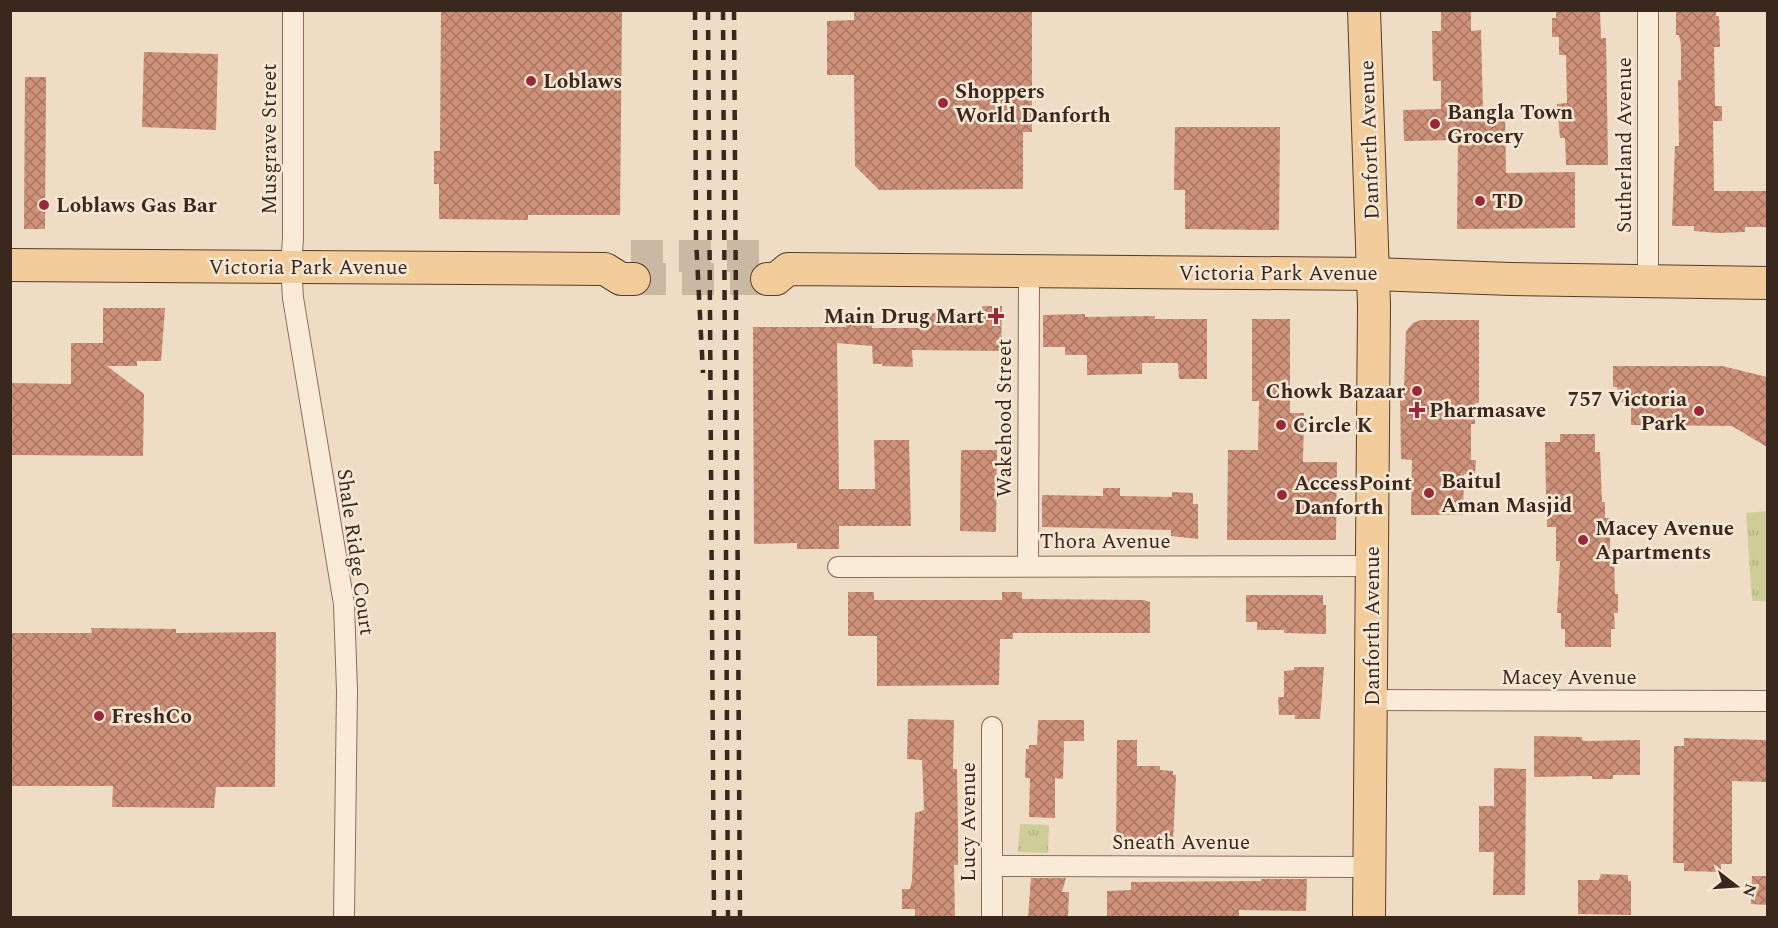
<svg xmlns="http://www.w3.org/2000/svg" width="1778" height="928" viewBox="0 0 1778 928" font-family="Spectral,serif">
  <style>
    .park { fill: url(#park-tufts) }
    .building { fill: url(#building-cross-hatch) }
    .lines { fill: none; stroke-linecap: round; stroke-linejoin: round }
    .primary-tunnel { stroke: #cbb8a3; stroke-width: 32; stroke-dasharray: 32 16; stroke-linecap: butt }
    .street-casing { stroke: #8a6d5a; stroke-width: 22 }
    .primary-casing { stroke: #583c2e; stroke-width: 34 }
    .street { stroke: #faebd8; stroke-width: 20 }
    .primary { stroke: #f3cc9b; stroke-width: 32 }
    .rail { stroke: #3a281e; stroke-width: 4.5; stroke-dasharray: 10 10; stroke-linecap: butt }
    .poi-dot { fill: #9b2839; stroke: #f6e8d4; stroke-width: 2 }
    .labels { text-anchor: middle; stroke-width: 5; stroke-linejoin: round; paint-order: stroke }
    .poi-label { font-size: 21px; font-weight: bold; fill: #3a281e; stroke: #f6e8d4; text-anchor: start }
    .street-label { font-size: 21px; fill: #3a281e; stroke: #f6e8d4 }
  </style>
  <defs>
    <pattern id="park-tufts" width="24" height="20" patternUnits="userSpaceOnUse" patternTransform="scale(1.5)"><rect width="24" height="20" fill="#cecd98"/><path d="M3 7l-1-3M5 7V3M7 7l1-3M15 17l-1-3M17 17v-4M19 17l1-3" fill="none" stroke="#b2b083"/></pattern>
    <pattern id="building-cross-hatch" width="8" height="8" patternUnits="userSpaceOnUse" patternTransform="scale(1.5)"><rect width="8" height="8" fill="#ce9179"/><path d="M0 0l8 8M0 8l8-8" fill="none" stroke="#a87663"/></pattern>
  </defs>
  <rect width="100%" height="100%" fill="#efdcc4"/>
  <g class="park">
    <path d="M1767,511V601H1752L1746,513Z"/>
    <path d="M1020,824L1049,825L1048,853L1018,852Z"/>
  </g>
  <g class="building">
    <path d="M441,10H622L620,215H528V220L439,219V184H434V151H440Z"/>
    <path d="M854,10H1032V132H1023V189L879,190L855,166L854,75H827V21L854,20Z"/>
    <path d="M1441,10H1471V31L1481,30L1483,110H1505L1506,173L1575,172V228L1457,229L1458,140L1404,141L1403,110L1441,109V81H1433L1432,31H1441Z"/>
    <path d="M1556,10H1600L1601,38H1606L1608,165H1566L1565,138H1560L1557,104L1567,103L1566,55H1559V37H1552V18H1556Z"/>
    <path d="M1676,10H1716V16H1719L1720,47H1714L1715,106H1722V121H1713L1714,191H1767V227H1745V232L1718,233L1694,231V226H1672L1675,146H1679L1678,80H1681V45L1679,35H1676Z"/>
    <path d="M144,52L218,54L216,130L142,127Z"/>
    <path d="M25,77H46L45,229H24Z"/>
    <path d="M1175,127H1280L1279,230L1185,229V190H1174Z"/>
    <path d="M982,306H1002L1001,351L912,350L913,367L882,366L883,364H873L872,346L837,343L839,489H875L874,440H909L911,526H839V549H797V543L754,544L753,327H846V312H871L872,328H920V314L982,311Z"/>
    <path d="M103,308H165L161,361H137V366H107L144,394L143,456L10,455V383L71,384V343H103Z"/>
    <path d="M1085,314V317L1155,316V319H1207V379H1179L1178,363H1142V374L1087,375V355H1065V347H1043V315Z"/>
    <path d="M1252,319H1290V413H1304L1303,462H1337L1336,540H1227L1228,450H1258L1259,401H1252Z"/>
    <path d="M1421,320H1479V403H1475V424H1471V460H1476L1475,474H1464L1463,515H1411L1412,460L1401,459L1400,388H1404L1406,331L1413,323Z"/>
    <path d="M1613,366H1722L1767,377V447L1732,426L1631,425V402H1620L1617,387H1613Z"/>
    <path d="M1560,434H1595V452H1600L1602,502H1605V518H1610V552H1614L1615,594H1618V613H1614L1615,629H1611V647H1565V629H1561V613H1557L1560,561H1556V527H1547L1546,492L1545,442H1560Z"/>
    <path d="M961,450H997L996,532L960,531Z"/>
    <path d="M1103,488H1120V496L1172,497V492L1193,493V504H1198V539L1171,536V530L1042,527V495L1103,496Z"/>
    <path d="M848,592H874V600H1002V592H1022V599L1144,600L1150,602V633H1013V639H1000L999,685L877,686V636H848Z"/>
    <path d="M1246,595H1323V605H1326V634L1284,633V630H1257V622H1246Z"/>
    <path d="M91,628L176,629V633L276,632L275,787H216L214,808L112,807L113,786H10V633H92Z"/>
    <path d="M1294,667H1324L1320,719H1295V715H1279L1278,697H1284V671L1294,670Z"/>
    <path d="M908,719L954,720L953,769H957L958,833V865H954L955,918H915V909H902V889H910L912,880L915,813L924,810L922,760L907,759Z"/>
    <path d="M1038,720H1084V741H1064L1063,779L1055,778V818L1029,817L1030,778H1025L1026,749H1029V745H1037Z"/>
    <path d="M1534,736L1582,737V740L1585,741L1640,740V775H1613V779H1592V776L1534,777Z"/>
    <path d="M1684,738L1767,740V782L1732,781V864H1721V872L1684,871V863H1673L1674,746H1684Z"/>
    <path d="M1117,740H1137V766H1160V770L1173,771V775H1176L1173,844H1160V848L1136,847L1135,851H1116Z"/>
    <path d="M1494,768L1526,769L1525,895H1493L1494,852H1479V806H1494Z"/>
    <path d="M1601,874L1628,875V881H1631V915L1578,914V880H1599Z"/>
    <path d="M1752,876H1767V905L1751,904Z"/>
    <path d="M1031,878H1066L1062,892H1069L1068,918H1028Z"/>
    <path d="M1261,879H1307L1306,911L1239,910V918H1107V891L1131,890V882L1261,881Z"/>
  </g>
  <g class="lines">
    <g class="primary-tunnel">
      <path d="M631,256H767"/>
      <path d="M634,279H767"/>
    </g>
    <defs>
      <g id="street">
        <path d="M293,10V238L291,267L293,298L344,604L347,691L344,918"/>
        <path d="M1648,280V10"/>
        <path d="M1028,565L1029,271"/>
        <path d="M838,567L1372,566"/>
        <path d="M1371,700L1768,701"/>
        <path d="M992,727V918"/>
        <path d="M992,866L1370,867"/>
      </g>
      <g id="primary">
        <path d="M1364,10L1374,305L1369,918"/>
        <path d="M10,265L605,269L621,279H634"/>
        <path d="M767,279H776L788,269L1373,274L1511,279L1768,283"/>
      </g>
    </defs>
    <use href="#street" class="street-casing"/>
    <use href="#primary" class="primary-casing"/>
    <use href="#street" class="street"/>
    <use href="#primary" class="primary"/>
    <g class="rail">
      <path d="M695,10L696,239L703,373"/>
      <path d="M708,10L714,918"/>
      <path d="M723,10L728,918"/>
      <path d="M734,10L740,918"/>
    </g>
  </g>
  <g class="poi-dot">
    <circle cx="531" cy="81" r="6"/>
    <circle cx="943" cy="103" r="6"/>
    <circle cx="1435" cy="124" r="6"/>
    <circle cx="1480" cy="201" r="6"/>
    <circle cx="44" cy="205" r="6"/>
    <path d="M993 307h6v6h6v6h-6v6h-6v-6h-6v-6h6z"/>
    <circle cx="1417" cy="391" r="6"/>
    <path d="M1414 401h6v6h6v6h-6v6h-6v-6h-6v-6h6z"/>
    <circle cx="1699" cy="411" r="6"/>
    <circle cx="1281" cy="425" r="6"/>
    <circle cx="1429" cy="493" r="6"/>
    <circle cx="1282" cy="495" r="6"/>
    <circle cx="1583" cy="540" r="6"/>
    <circle cx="99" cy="716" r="6"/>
  </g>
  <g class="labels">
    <g class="poi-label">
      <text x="543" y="88">Loblaws</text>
      <text x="955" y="98">Shoppers<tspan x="955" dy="24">World Danforth</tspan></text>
      <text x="1447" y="119">Bangla Town<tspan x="1447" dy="24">Grocery</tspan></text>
      <text x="1492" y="208">TD</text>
      <text x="56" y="212">Loblaws Gas Bar</text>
      <text x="984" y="323" text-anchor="end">Main Drug Mart</text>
      <text x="1405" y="398" text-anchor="end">Chowk Bazaar</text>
      <text x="1687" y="406" text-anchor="end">757 Victoria<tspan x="1687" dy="24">Park</tspan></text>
      <text x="1429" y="417">Pharmasave</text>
      <text x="1293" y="432">Circle K</text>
      <text x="1441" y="488">Baitul<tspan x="1441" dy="24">Aman Masjid</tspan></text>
      <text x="1294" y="490">AccessPoint<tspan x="1294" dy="24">Danforth</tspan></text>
      <text x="1595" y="535">Macey Avenue<tspan x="1595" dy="24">Apartments</tspan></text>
      <text x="111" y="723">FreshCo</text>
    </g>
    <g class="street-label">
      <text transform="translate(269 139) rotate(-90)" y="7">Musgrave Street</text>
      <text transform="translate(1369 140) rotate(-92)" y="7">Danforth Avenue</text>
      <text transform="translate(1624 145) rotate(-90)" y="7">Sutherland Avenue</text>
      <text x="308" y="274">Victoria Park Avenue</text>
      <text x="1278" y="280">Victoria Park Avenue</text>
      <text transform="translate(1004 418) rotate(-90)" y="7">Wakehood Street</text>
      <text x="1105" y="548">Thora Avenue</text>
      <text transform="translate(356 552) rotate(82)" y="7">Shale Ridge Court</text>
      <text transform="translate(1372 626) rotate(-90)" y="7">Danforth Avenue</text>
      <text x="1569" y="684">Macey Avenue</text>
      <text transform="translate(968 822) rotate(-90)" y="7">Lucy Avenue</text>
      <text x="1181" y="849">Sneath Avenue</text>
    </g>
  </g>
  <rect width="1778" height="928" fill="none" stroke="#3a281e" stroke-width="24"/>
  <g transform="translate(1736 886) rotate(107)" stroke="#f6e8d4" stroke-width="4.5" paint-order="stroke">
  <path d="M0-4.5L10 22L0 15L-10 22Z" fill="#3a281e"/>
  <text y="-9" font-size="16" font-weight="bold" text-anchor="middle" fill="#3a281e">N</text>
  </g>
</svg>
